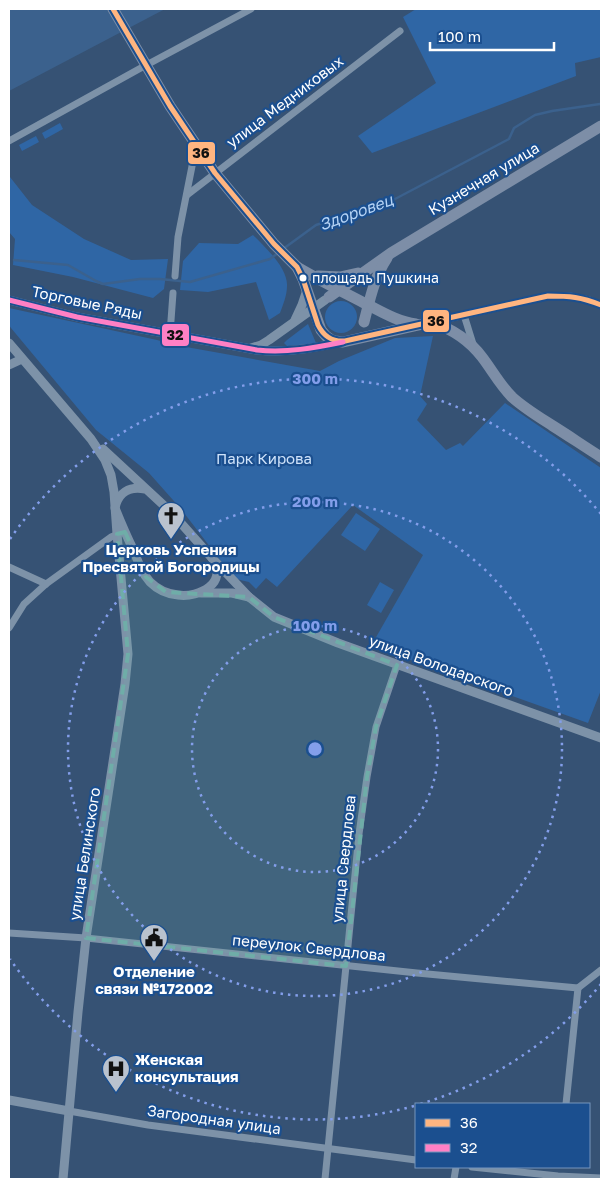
<svg xmlns="http://www.w3.org/2000/svg" width="610" height="1188" viewBox="0 0 610 1188" font-family="'Golos Text',sans-serif">
  <style>
    .green { fill: #2f66a5 }
    .water { fill: #3b618d }
    .lines { fill: none; stroke-linecap: round; stroke-linejoin: round }
    .stream { stroke: #3b618d; stroke-width: 2.5 }
    .minor { stroke: #7d92a8; stroke-width: 7 }
    .tertiary { stroke: #7d92a8; stroke-width: 9 }
    .primary { stroke: #7d8ea7; stroke-width: 11 }
    .bus-1-casing { stroke: #1b4f8f; stroke-width: 9 }
    .bus-2-casing { stroke: #1b4f8f; stroke-width: 9 }
    .bus-1 { stroke: #ffb580; stroke-width: 5 }
    .bus-2 { stroke: #ff80c5; stroke-width: 5 }
    .marked { fill: #6fada8; fill-opacity: 0.2; stroke: #6fada8; stroke-width: 4; stroke-dasharray: 10 6; stroke-linejoin: round }
    .ring { fill: none; stroke: #839eea; stroke-width: 2.5; stroke-dasharray: 2.5 5 }
    .bus-dot { fill: #fff; stroke: #1b4f8f; stroke-width: 2 }
    .labels { text-anchor: middle; stroke-width: 4.5; stroke-linejoin: round; paint-order: stroke }
    .bus-label { font-size: 14px; fill: #fff; stroke: #1b4f8f; text-anchor: start }
    .street-label { font-size: 15px; fill: #fff; stroke: #1b4f8f }
    .park-label { font-size: 15px; fill: #cfe3fa; stroke: #1b4f8f }
    .poi-label { font-size: 15px; font-weight: bold; fill: #fff; stroke: #1b4f8f }
    .water-label { font-size: 16px; font-style: italic; fill: #b5d3f5; stroke: #1b4f8f }
    .centre { fill: #839eea; stroke: #1b4f8f; stroke-width: 2.5 }
    .ring-label { font-size: 15px; text-anchor: middle; font-weight: bold; fill: #839eea; stroke: #1b4f8f; stroke-width: 4.5; stroke-linejoin: round; paint-order: stroke }
    .line-badge { stroke: #1b4f8f; stroke-width: 2 }
    .pale-badge-label { font-size: 14px; text-anchor: middle; font-weight: bold; fill: #111 }
  </style>
  <rect width="100%" height="100%" fill="#365274"/>
  <g class="green">
    <path d="M416,9H601V57L575,63L576,76L372,153L358,136L436,83L403,17Z"/>
    <path d="M60,123L63,129L45,139L42,133Z"/>
    <path d="M36,136L39,142L22,151L19,145Z"/>
    <path d="M9,173L10,177L32,205L84,239L131,260L168,259L164,289L153,298L73,277L13,265L15,239L9,232Z"/>
    <path d="M253,235C265,247 288,268 287,286C287,295 283,305 280,313L269,320L256,282L208,292L180,290L183,261L199,243L238,244Z"/>
    <circle cx="341" cy="317" r="16"/>
    <path d="M9,308L157,340L175,345L320,371L339,361L395,338L433,336L420,396L427,404L417,420L446,450L460,443L463,446L505,403L601,468V690L588,723L371,646L423,555L353,505L277,587L266,578L256,589L249,582L236,579L224,565L181,509L149,473L96,430L11,328L9,325Z"/>
    <path d="M308,324L316,343L313,344L287,346L284,343L287,340Z"/>
    <path d="M356,513L380,529L365,551L341,535Z"/>
    <path d="M380,582L394,590L381,613L367,605Z"/>
  </g>
  <path class="water" d="M9,9H165L9,91Z"/>
  <g class="lines">
    <g class="stream">
      <path d="M283,249L316,225L395,199L509,139L514,128L535,115L552,111L600,104"/>
      <path d="M14,260L68,265L96,281L103,284L140,279H160L190,282L270,259L278,253"/>
    </g>
    <g class="minor">
      <path d="M9,141L139,69L251,9"/>
      <path d="M187,195L400,31"/>
      <path d="M175,276L178,237L196,146"/>
      <path d="M464,315L473,344"/>
      <path d="M434,322L548,296H570L589,300L601,305"/>
      <path d="M170,334L173,293"/>
      <path d="M9,567L46,584"/>
      <path d="M9,628L24,604L46,584L111,537L121,533"/>
      <path d="M9,933L86,938L417,973L578,988L601,970"/>
      <path d="M566,1104L578,988"/>
      <path d="M69,1111L148,1125L416,1160"/>
      <path d="M472,1167L558,1176L601,1178"/>
      <path d="M325,1179L359,834L367,777L376,727L397,665"/>
      <path d="M454,1179L456,1167"/>
    </g>
    <g class="tertiary">
      <path d="M9,300L77,317L257,350C285,353 312,349 340,342"/>
      <path d="M295,320L302,305L307,290"/>
      <path d="M9,343L91,439L105,460L111,475L114,492L117,534L128,654L125,684L86,938L78,1012L63,1179"/>
      <path d="M251,348L261,345L269,340L325,300"/>
      <path d="M9,365L22,359"/>
      <path d="M103,449L171,512L212,558C229,583 199,598 178,595C167,594 157,589 150,582C142,573 138,562 134,551C127,537 121,523 115,508C118,493 129,486 145,489"/>
      <path d="M212,558L249,597L274,617L338,643L601,738"/>
      <path d="M201,593H232L249,597"/>
      <path d="M9,1100L69,1111"/>
    </g>
    <g class="primary">
      <path d="M113,9L170,106L215,173L274,244L297,267L303,279L321,330L326,336L330,339L335,341L343,342L432,322C452,329 469,340 482,357C492,370 500,385 512,397C524,408 539,417 553,426C569,436 585,447 601,457"/>
      <path d="M297,267C319,280 343,292 366,304C382,312 398,322 416,324"/>
      <path d="M318,276L340,277L358,273"/>
      <path d="M329,297L391,253L601,126"/>
      <path d="M364,322C370,299 374,278 387,258"/>
    </g>
    <defs>
      <path id="bus-1" d="M113,9L170,106L215,173L274,244L297,267L303,279L318,325C324,337 333,342 345,341L548,296C570,296 581,297 601,305"/>
      <path id="bus-2" d="M9,300L77,317L257,350C287,353 314,348 343,342"/>
    </defs>
    <use href="#bus-1" class="bus-1-casing"/>
    <use href="#bus-2" class="bus-2-casing"/>
    <use href="#bus-1" class="bus-1"/>
    <use href="#bus-2" class="bus-2"/>
  </g>
  <path class="marked" d="M125,532L146,577L166,592L249,597L274,617L397,665L376,727L367,777L346,966L86,938L128,654L117,534Z"/>
  <g class="ring">
    <circle cx="315" cy="749" r="123"/>
    <circle cx="315" cy="749" r="247"/>
    <path d="M601 984A370 370 0 0 1 420 1104M414 1106A370 370 0 0 1 10 959M10 539A370 370 0 0 1 601 514"/>
  </g>
  <defs>
    <symbol id="church-pin" viewBox="-11 -11 22 30"><path d="M0 17L-7.5 6A9.5 9.5 0 1 1 7.5 6Z" fill="#b9c2ce" stroke="#1b4f8f"/><path d="M-1.2-6h2.4v3.5h3.3v2.4h-3.3V6h-2.4V-.1h-3.3v-2.4h3.3Z" fill="#111"/></symbol>
    <symbol id="civic-pin" viewBox="-11 -11 22 30"><path d="M0 17L-7.5 6A9.5 9.5 0 1 1 7.5 6Z" fill="#b9c2ce" stroke="#1b4f8f"/><path d="M-.6-6.5H3V-4.5H.6V-3L4-1V1h2V6H-6V1h2V-1L-.6-3ZM-1.2 2.5V6h2.4V2.5Z" fill="#111"/></symbol>
    <symbol id="hospital-pin" viewBox="-11 -11 22 30"><path d="M0 17L-7.5 6A9.5 9.5 0 1 1 7.5 6Z" fill="#b9c2ce" stroke="#1b4f8f"/><path d="M-5-5h3v3.5h4V-5h3V5h-3V1.5h-4V5h-3Z" fill="#111"/></symbol>
  </defs>
  <g fill-rule="evenodd">
    <use href="#church-pin" x="155" y="500" width="32" height="43"/>
    <use href="#civic-pin" x="138" y="922" width="32" height="43"/>
    <use href="#hospital-pin" x="100" y="1053" width="32" height="43"/>
  </g>
  <circle class="bus-dot" cx="303" cy="278" r="4.5"/>
  <g class="labels">
    <g class="bus-label">
      <text x="312" y="283">площадь Пушкина</text>
    </g>
    <g class="street-label">
      <text transform="translate(285 102) rotate(-37)" y="5">улица Медниковых</text>
      <text transform="translate(484 179) rotate(-31)" y="5">Кузнечная улица</text>
      <text transform="translate(87 303) rotate(12)" y="5">Торговые Ряды</text>
      <text transform="translate(441 666) rotate(20)" y="5">улица Володарского</text>
      <text transform="translate(85 854) rotate(-81)" y="5">улица Белинского</text>
      <text transform="translate(344 859) rotate(-84)" y="5">улица Свердлова</text>
      <text transform="translate(309 948) rotate(6)" y="5">переулок Свердлова</text>
      <text transform="translate(214 1120) rotate(8)" y="5">Загородная улица</text>
    </g>
    <g class="park-label">
      <text x="264" y="464">Парк Кирова</text>
    </g>
    <g class="poi-label">
      <text x="171" y="555">Церковь Успения<tspan x="171" dy="17">Пресвятой Богородицы</tspan></text>
      <text x="154" y="977">Отделение<tspan x="154" dy="17">связи №172002</tspan></text>
      <text x="135" y="1065" text-anchor="start">Женская<tspan x="135" dy="17">консультация</tspan></text>
    </g>
    <g class="water-label">
      <text transform="translate(356 212) rotate(-20)" y="6">Здоровец</text>
    </g>
  </g>
  <circle cx="315" cy="749" r="8" class="centre"/>
  <g class="ring-label">
    <text x="315" y="384">300 m</text>
    <text x="315" y="507">200 m</text>
    <text x="315" y="631">100 m</text>
  </g>
  <g class="line-badge">
    <rect x="187" y="141" width="29" height="24" rx="5" fill="#ffb580"/>
    <rect x="422" y="309" width="28" height="24" rx="5" fill="#ffb580"/>
    <rect x="161" y="323" width="29" height="24" rx="5" fill="#ff80c5"/>
  </g>
  <g class="pale-badge-label">
    <text x="201" y="158">36</text>
    <text x="436" y="326">36</text>
    <text x="175" y="340">32</text>
  </g>
  <rect width="610" height="1188" fill="none" stroke="#ffffff" stroke-width="20"/>
  <rect x="415" y="1103" width="175" height="65" fill="#1b4f8f" stroke="#7695bc"/>
  <rect x="425" y="1119" width="25" height="8" fill="#ffb580" stroke="#7695bc"/>
  <text x="460" y="1128" font-size="15" fill="#ffffff">36</text>
  <rect x="425" y="1144" width="25" height="8" fill="#ff80c5" stroke="#7695bc"/>
  <text x="460" y="1153" font-size="15" fill="#ffffff">32</text>
  <path d="M430 42v8h124v-8" fill="none" stroke="#ffffff" stroke-width="2.5"/>
  <text x="438" y="42" font-size="15" fill="#ffffff" stroke="#1b4f8f" stroke-width="4" paint-order="stroke">100 m</text>
</svg>
